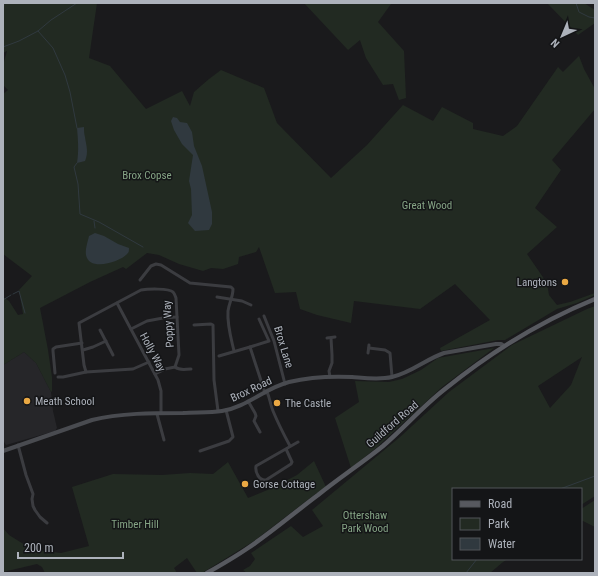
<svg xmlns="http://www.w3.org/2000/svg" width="598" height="576" viewBox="0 0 598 576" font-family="'Roboto Condensed',sans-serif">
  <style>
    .built { fill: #262629 }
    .green { fill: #222a22; fill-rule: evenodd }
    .water { fill: #30393f }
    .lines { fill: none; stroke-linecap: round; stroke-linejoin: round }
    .stream { stroke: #30393f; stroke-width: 1 }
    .street { stroke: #3b3c40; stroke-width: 3 }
    .secondary { stroke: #494b50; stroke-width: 4 }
    .primary { stroke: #57595f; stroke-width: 4.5 }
    .poi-dot { fill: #eaa843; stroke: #141517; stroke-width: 1.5 }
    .labels { text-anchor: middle; stroke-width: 3; stroke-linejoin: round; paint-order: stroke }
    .park-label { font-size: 11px; fill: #85a485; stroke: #141517 }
    .poi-label { font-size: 11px; fill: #adb2bb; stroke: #141517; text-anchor: start }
    .street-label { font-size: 11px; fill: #adb2bb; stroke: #141517 }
  </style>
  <rect width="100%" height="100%" fill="#1a1a1c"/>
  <path class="built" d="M24,352L36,363L51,392L53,411L57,428L55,431L6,445L3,440V365Z"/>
  <g class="green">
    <path d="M3,3H97L89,58L110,66L146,109L182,91L190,106L194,92L209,79L221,70L264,88L277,123L331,178L367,145L403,105L433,121L442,107L473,123V129L503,136L517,126L558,67L563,72L579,56L584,69L595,89V109L552,160L561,170L535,208L557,227L527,254L547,283L549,295L557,305L570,302L595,293V295L577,303L557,309L505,340H498L441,351L440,348L490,320L455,284L420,309L354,301L351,323L317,315L300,309L296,292L275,293L259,247L256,252L239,257L238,264L223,269L211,268L203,271L179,264L159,255L147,253L126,269L123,267L90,282L40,308L48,350L52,377V391L51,392L36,363L24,352L3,365V297L9,301L18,315L23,314L19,290L32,276L3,254V94L8,90L3,85V65L7,51L3,53Z"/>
    <path d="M304,3H391V4L378,22L404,51L406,98L399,100L393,84L383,85L366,58L360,40L348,50Z"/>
    <path d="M547,3H584L595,10V23L578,35Z"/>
    <path d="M595,306V496L581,505V489H453V559H508L503,562L490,573H247L243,570L250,566L255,559L251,553L291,526L303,537L323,526L312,510L400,437L449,392L512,345L587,309ZM582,357L571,385L550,408L538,386Z"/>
    <path d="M494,348L442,387L376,448L351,468L335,418L359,402L355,381L389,382L402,379L421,370L438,358Z"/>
    <path d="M314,461L326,487L314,495L254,541L202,573H197L187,558L174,568L177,573H45L42,567L37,564L3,572V528L9,535L25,545L37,550L61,553L89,546L72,487L113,474L162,475L190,473L213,474L228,462L248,498L270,489L297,475Z"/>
    <path d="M595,500V527L581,520V509Z"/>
  </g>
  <g class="water">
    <path d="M173,117L177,118L180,122L187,123L192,132L194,146L202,166L212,212V224L209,230L195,231L188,223L192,215L191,189L189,181L193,155L182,144L174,130L171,121Z"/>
    <path d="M84,127C84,130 84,134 85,137C86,145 89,152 85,161L77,163C79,151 78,140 77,128Z"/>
    <path d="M95,233L104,236L118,244L129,248C129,251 129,252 127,254C120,262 89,272 86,255C85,249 88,241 89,236Z"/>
  </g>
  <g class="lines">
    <g class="stream">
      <path d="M576,3L579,12L589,17L595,18"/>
      <path d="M3,11L4,3"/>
      <path d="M38,31L53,48L65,75L70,92L77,128"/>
      <path d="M3,47L19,41L38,31L51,20L77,3"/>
      <path d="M77,163L74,167L78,184L80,214L99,222L143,247"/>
      <path d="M94,221L95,228"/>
      <path d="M13,294L19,291L25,313"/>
      <path d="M3,300L11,295"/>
      <path d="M560,489L595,476"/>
      <path d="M466,573L477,559"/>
    </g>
    <g class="street">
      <path d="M140,280L151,266L156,264L161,265L190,283L231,287L233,289C233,297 229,303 228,311C227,325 231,338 234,351"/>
      <path d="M217,297L242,301L251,305"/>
      <path d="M117,303L158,380L161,391V413"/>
      <path d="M264,316L274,341L285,384"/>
      <path d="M194,325L211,324L213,325L214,380L218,411"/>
      <path d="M131,329L147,321L163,318L177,317"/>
      <path d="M100,330L113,355"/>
      <path d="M327,338L335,337"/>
      <path d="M250,347L269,341L259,319"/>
      <path d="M369,348L385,350L390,353L392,377"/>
      <path d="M83,350L93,347L106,341"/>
      <path d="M368,353L369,345"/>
      <path d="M219,356L250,347L265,393"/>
      <path d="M175,367C180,371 185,369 191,369"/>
      <path d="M86,372L84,365L79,323L141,290C147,289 169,288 173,292C175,294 175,296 176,298L179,355L175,367L165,369L155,374"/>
      <path d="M55,373L53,351V349L56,347L82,343"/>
      <path d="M58,377H63L86,372L133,369L149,362"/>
      <path d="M330,377L329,371L332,363V355L331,338"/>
      <path d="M267,392C270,398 270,404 273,411C278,423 284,435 290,446"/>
      <path d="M248,401L255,413L256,416L254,421L260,432"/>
      <path d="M157,414L164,440"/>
      <path d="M18,445L26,475L33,494L32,499L33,506L35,510L40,517L47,523"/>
      <path d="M286,449L292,462L291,464L266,480C259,481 255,472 256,466L298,442"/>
      <path d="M200,451L229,441L233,437L226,410"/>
    </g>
    <path class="secondary" d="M3,451L92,420C120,413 153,413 183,413C196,412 209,413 222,411C247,407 265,388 289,382C310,377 331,376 352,377C365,378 379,380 392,377C411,373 426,359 444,353L496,344H501L504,346"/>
    <path class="primary" d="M207,573C221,565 235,557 248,548C272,532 295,512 318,495C339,478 362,463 383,446C404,428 423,406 445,389C491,352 541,321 595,299"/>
  </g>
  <g class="poi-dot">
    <circle cx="565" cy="282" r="4"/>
    <circle cx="27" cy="401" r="4"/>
    <circle cx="277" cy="403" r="4"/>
    <circle cx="245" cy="484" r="4"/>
  </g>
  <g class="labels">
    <g class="park-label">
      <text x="147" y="179">Brox Copse</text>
      <text x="427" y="209">Great Wood</text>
      <text x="365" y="519">Ottershaw<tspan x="365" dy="13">Park Wood</tspan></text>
      <text x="135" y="528">Timber Hill</text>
    </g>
    <g class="poi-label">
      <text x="557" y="286" text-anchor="end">Langtons</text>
      <text x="35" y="405">Meath School</text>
      <text x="285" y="407">The Castle</text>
      <text x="253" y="488">Gorse Cottage</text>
    </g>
    <g class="street-label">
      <text transform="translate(168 324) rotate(-94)" y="4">Poppy Way</text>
      <text transform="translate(284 347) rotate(73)" y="4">Brox Lane</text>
      <text transform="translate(153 352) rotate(62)" y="4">Holly Way</text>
      <text transform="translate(251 389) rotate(-25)" y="4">Brox Road</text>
      <text transform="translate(392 424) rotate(-41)" y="4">Guildford Road</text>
    </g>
  </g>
  <rect width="598" height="576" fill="none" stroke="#adb2bb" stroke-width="8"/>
  <rect x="452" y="488" width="130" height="72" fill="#141517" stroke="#515459"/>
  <rect x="460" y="501" width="20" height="6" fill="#57595f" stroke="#515459"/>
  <text x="488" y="508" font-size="12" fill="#adb2bb">Road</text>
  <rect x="460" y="518" width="20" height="12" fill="#222a22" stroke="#515459"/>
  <text x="488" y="528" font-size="12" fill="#adb2bb">Park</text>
  <rect x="460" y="538" width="20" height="12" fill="#30393f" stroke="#515459"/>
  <text x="488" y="548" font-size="12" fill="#adb2bb">Water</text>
  <g transform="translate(562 36) rotate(224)" stroke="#141517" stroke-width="3" paint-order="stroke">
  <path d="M0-3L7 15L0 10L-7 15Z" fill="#adb2bb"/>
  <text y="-6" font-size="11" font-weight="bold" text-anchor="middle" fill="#adb2bb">N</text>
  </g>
  <path d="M18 552v6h105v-6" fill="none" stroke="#adb2bb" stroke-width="2"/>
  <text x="24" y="552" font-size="12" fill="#adb2bb" stroke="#141517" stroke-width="3" paint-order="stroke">200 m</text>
</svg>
